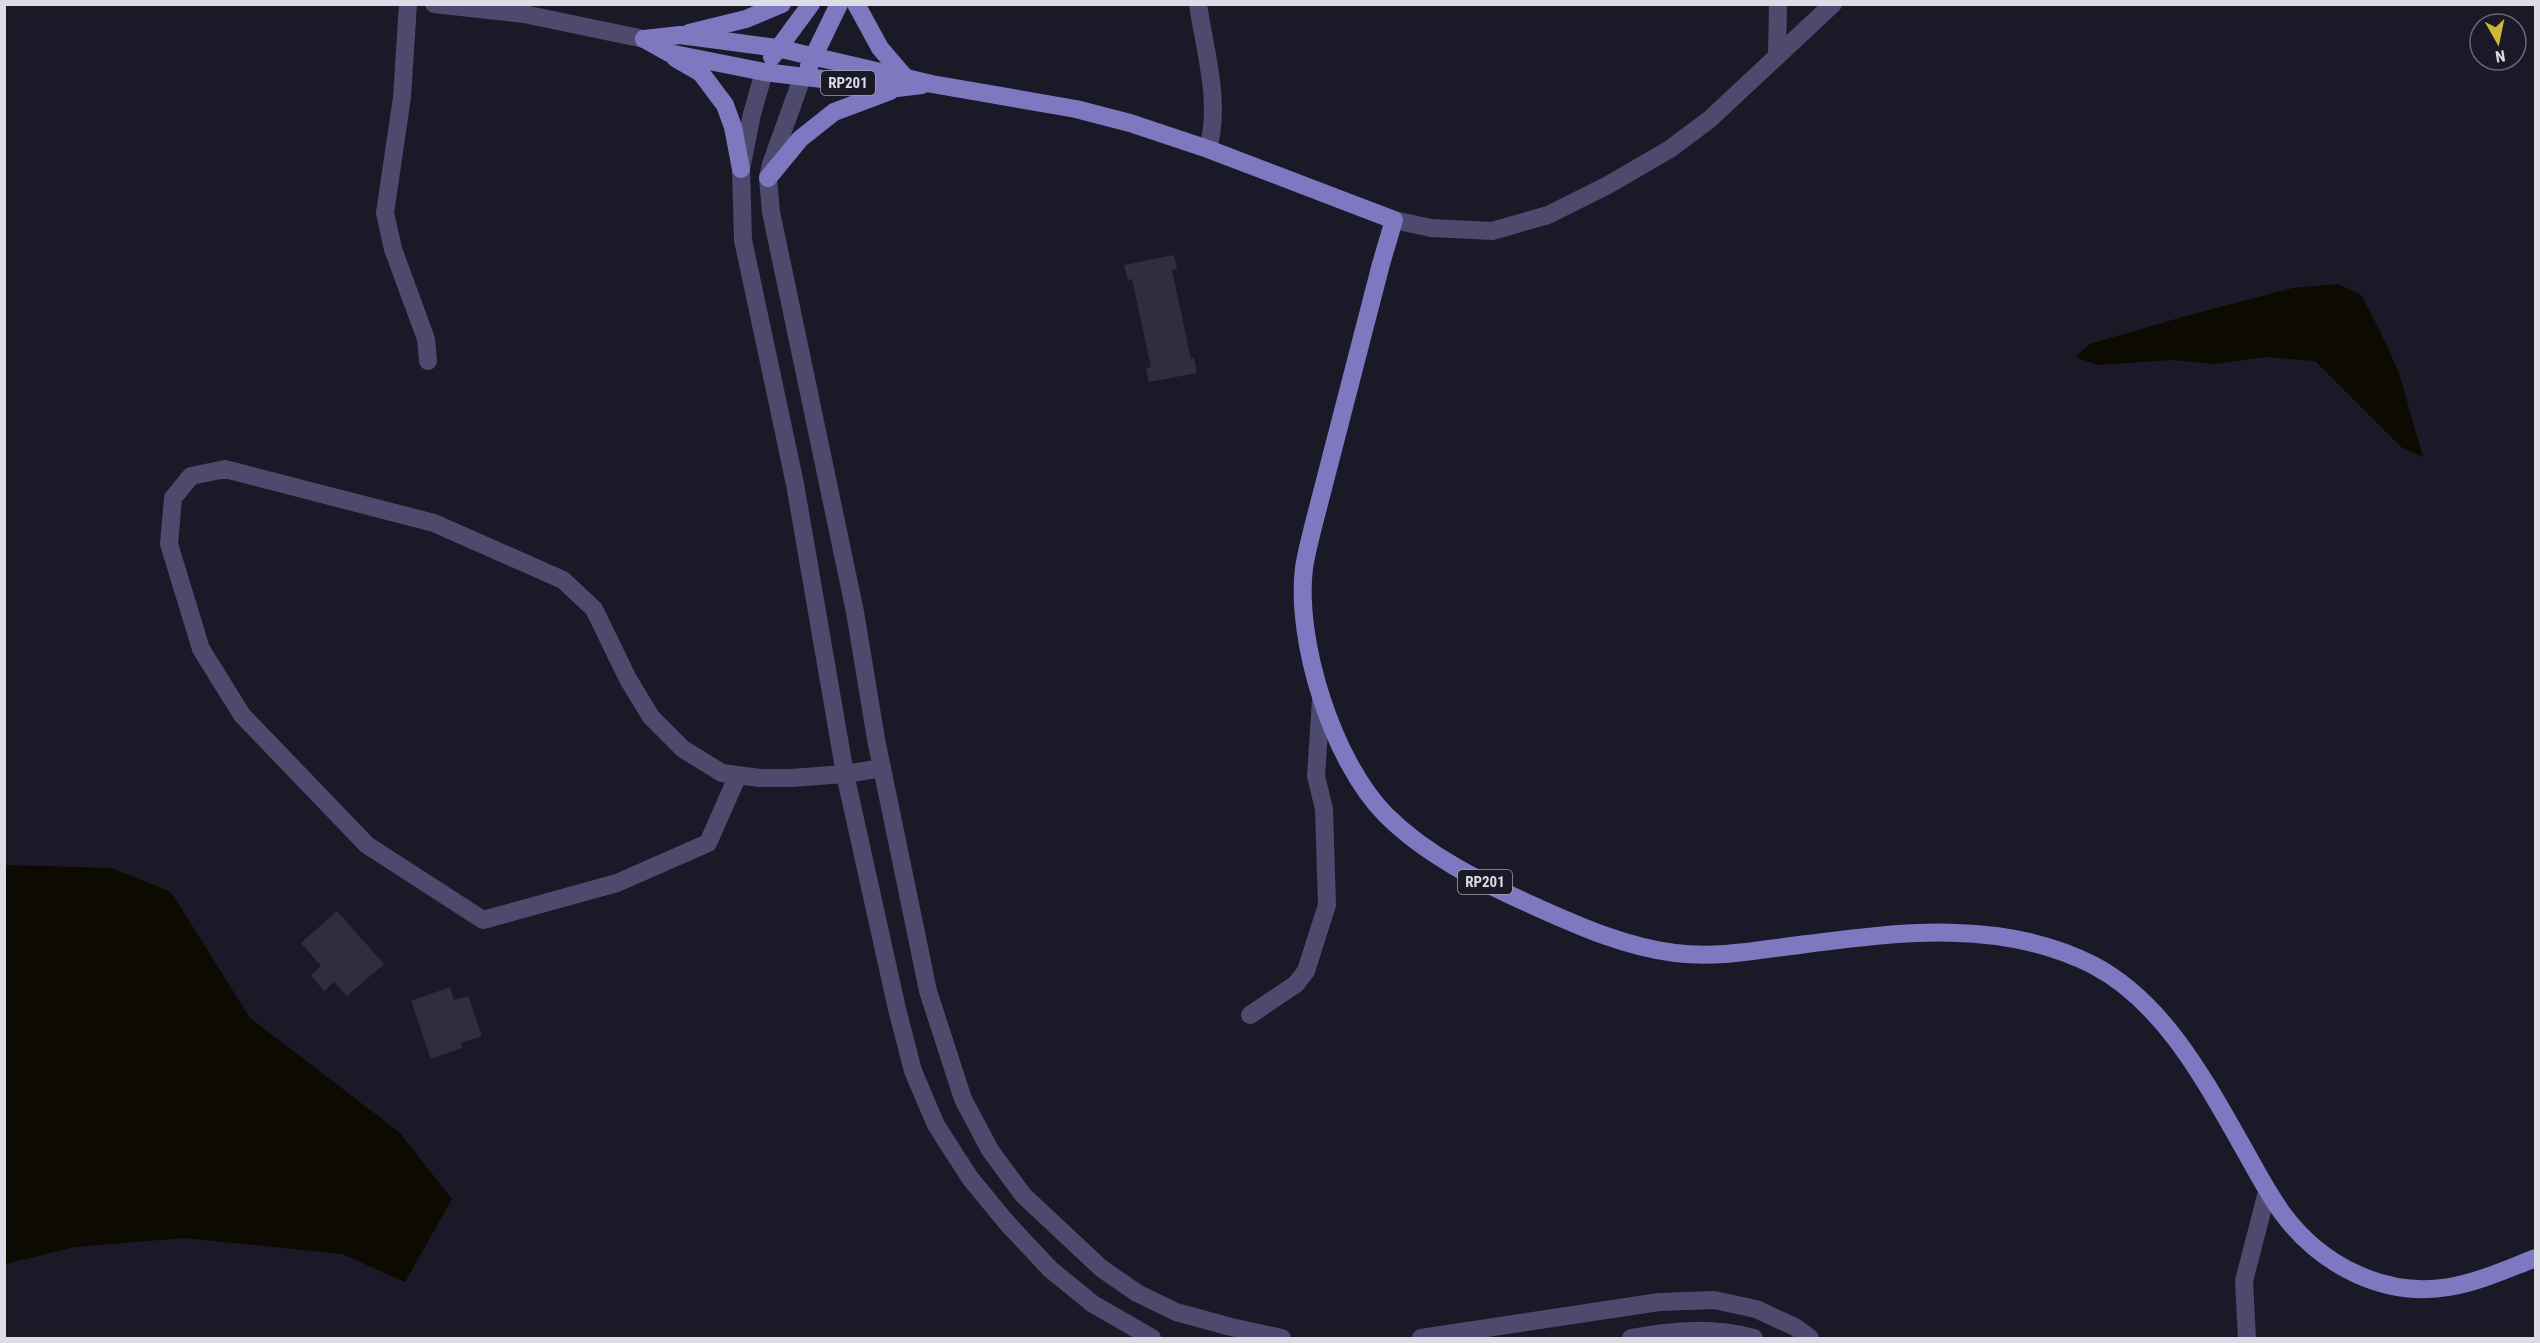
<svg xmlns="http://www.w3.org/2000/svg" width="2540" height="1343" viewBox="0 0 2540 1343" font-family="'Roboto Condensed',sans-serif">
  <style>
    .water { fill: #0d0a01 }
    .building { fill: #2f2e3d }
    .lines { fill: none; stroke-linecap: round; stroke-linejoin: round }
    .minor { stroke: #4d4a6d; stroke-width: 18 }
    .major { stroke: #7f78c1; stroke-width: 18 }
    .labels { text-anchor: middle; stroke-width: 5; stroke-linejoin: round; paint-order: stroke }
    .shield { fill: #1a1927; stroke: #a2a2ad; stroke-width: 1.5 }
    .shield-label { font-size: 15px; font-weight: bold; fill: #dcdce6 }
  </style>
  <rect width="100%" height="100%" fill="#1a1927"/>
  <g class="water">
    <path d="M2338,284L2361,295L2379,329L2399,373L2423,457L2401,447L2315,361L2266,357L2215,364L2170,360L2098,365L2075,357L2090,344L2186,316L2293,288Z"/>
    <path d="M5,865L111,868L171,892L250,1018L399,1132L452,1199L405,1282L342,1254L184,1238L75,1247L5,1264Z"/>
  </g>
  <g class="building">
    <path d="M1174,255L1177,269L1172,270L1191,359L1194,358L1197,373L1149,382L1146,368L1151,367L1132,279L1128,280L1124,265Z"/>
    <path d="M337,911L384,964L347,996L334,982L324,991L311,975L321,966L301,943Z"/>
    <path d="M450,987L454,1000L468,996L482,1036L461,1043L462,1048L431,1059L411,1001Z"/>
  </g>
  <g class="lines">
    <g class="minor">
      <path d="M408,4L402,97L385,213L393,249L426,339L428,361"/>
      <path d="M434,4L524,14L644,39"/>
      <path d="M1198,4C1205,53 1221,101 1208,149"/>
      <path d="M1777,56L1778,4"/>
      <path d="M764,72L752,114L741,169L743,240L795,484L845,774L897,1009L913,1071L936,1125L970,1178L1007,1223L1050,1269L1093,1304L1152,1338"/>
      <path d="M802,78L771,164L768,178L771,212L855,612L876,739L928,991L963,1099L990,1150L1023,1195L1101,1268L1137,1293L1176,1312L1231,1327L1282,1338"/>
      <path d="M1394,220L1431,228L1492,231L1548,215L1608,185L1670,149L1710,119L1833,4"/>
      <path d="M738,775L708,843L617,883L483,920L367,845L242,715L201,649L169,544L173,498L191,476L225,469L434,523L563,580L594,609L628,679L651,717L683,749L722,773L760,778H791L845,774L882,768"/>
      <path d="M1250,1015L1296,984L1306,971L1327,905L1324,809L1316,776L1321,700"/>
      <path d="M1421,1338L1659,1302L1714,1300L1756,1309L1795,1327L1810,1338"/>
      <path d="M1631,1338C1674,1330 1711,1327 1754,1338"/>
      <path d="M2247,1338L2244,1281L2267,1192"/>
    </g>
    <g class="major">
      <path d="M856,4L880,48L904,76"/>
      <path d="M689,33L746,19L782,4"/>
      <path d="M644,39L680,35L777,48L932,84L1076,109L1130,123L1208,149L1394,220L1381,264L1313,527C1310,540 1306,554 1304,568C1295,641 1333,762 1386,815C1427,856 1481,882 1534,906C1579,926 1625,947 1675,953C1715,958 1753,951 1791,946C1893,933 1999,917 2093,965C2162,1001 2203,1077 2240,1142C2254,1166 2266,1191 2283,1214C2321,1265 2384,1298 2449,1287C2479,1282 2507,1269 2536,1258"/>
      <path d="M644,39L669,53L764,72L897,88L922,85"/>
      <path d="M772,57L811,4"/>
      <path d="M675,58L701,73L725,105L733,127L741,169"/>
      <path d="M809,66L839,4"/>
      <path d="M768,178L800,139L834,112L890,91"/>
    </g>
  </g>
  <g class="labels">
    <g class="shield">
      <rect x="821" y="71" width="54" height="24" rx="4.5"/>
      <rect x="1458" y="870" width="54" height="24" rx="4.5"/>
    </g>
    <g class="shield-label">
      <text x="848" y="88">RP201</text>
      <text x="1485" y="887">RP201</text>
    </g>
  </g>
  <rect width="2540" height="1343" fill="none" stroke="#dcdce6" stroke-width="12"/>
  <g transform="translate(2498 42) rotate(171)"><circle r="28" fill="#1a1927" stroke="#686773" stroke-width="1.5"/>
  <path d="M0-4.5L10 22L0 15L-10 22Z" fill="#d1b736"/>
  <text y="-9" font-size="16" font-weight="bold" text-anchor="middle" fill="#dcdce6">N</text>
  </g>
</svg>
